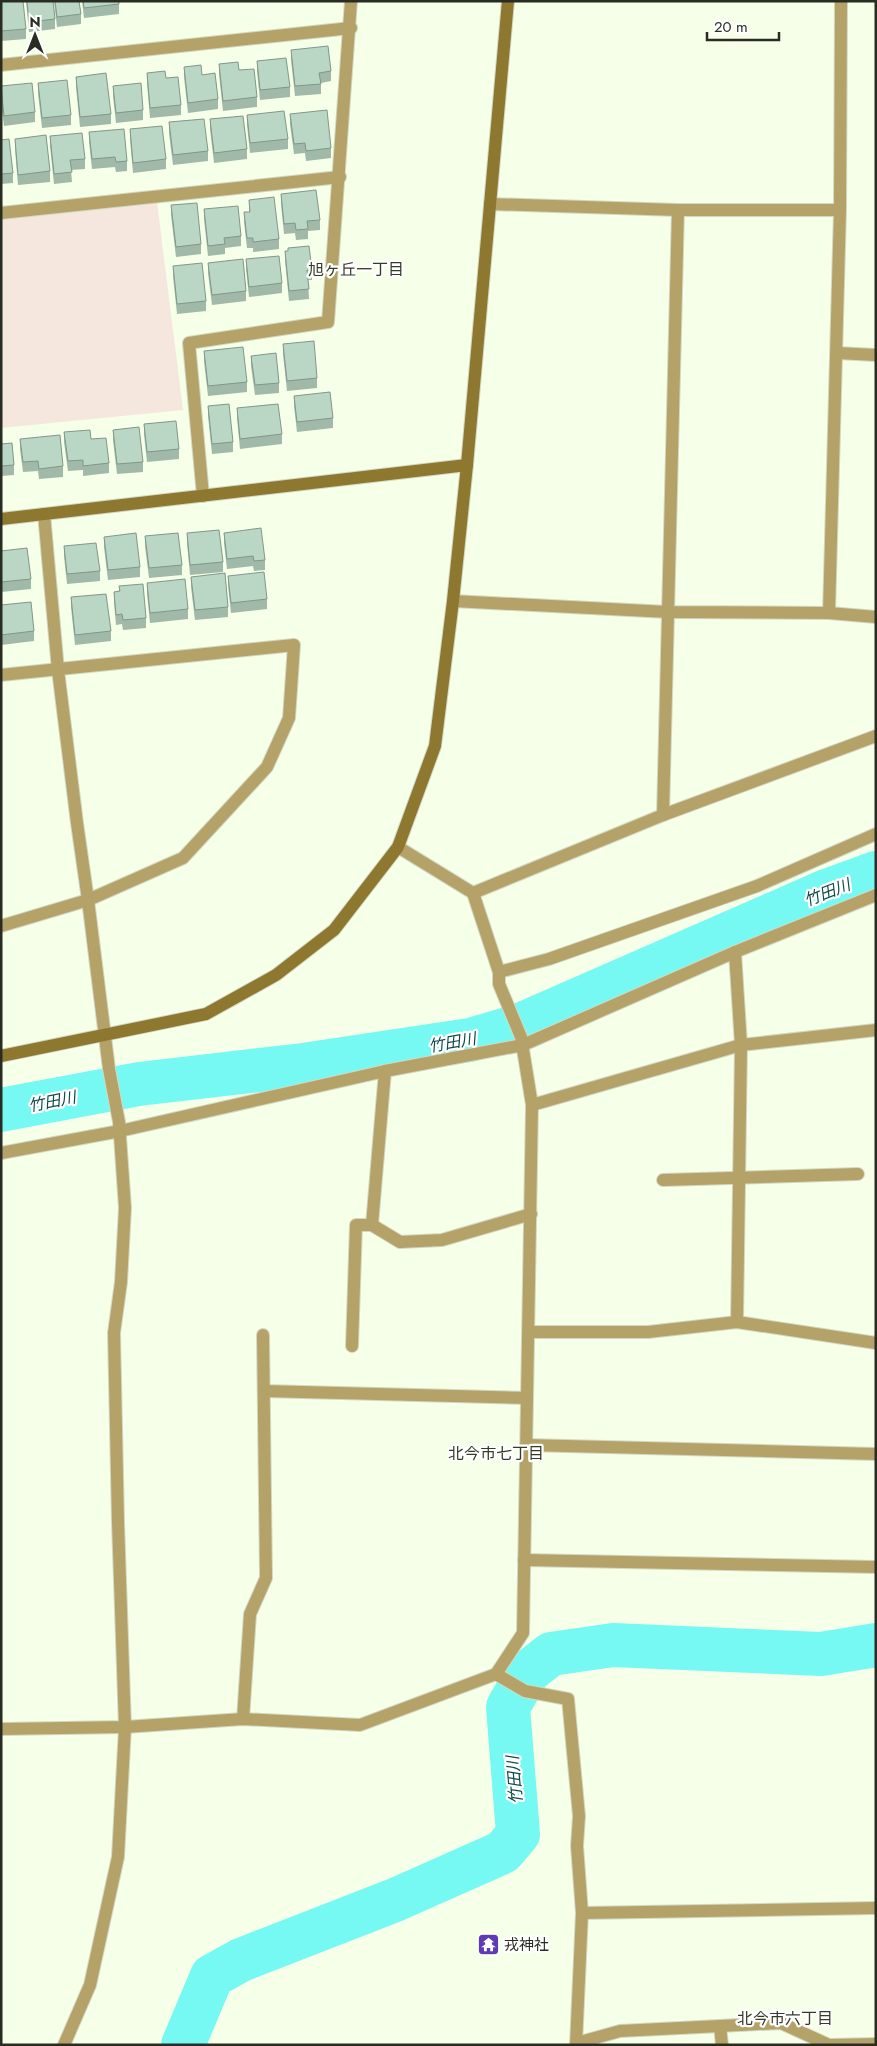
<svg xmlns="http://www.w3.org/2000/svg" width="877" height="2046" viewBox="0 0 877 2046" font-family="Jost,'Noto Sans JP',sans-serif">
  <style>
    .green { fill: #f5e7dd }
    .lines { fill: none; stroke-linecap: round; stroke-linejoin: round }
    .river { stroke: #77f9f3; stroke-width: 44 }
    .street-casing { stroke: #d1d9c4; stroke-width: 14 }
    .secondary-casing { stroke: #d1d9c4; stroke-width: 14 }
    .street { stroke: #b5a268; stroke-width: 12 }
    .secondary { stroke: #8e772e; stroke-width: 12 }
    .wall { fill: #a0b9a9 }
    .building { fill: #bad7c5; stroke: #82968a }
    .labels { text-anchor: middle; stroke-width: 4.5; stroke-linejoin: round; paint-order: stroke }
    .poi-label { font-size: 15px; fill: #282c22; stroke: #fff; text-anchor: start }
    .neighbourhood-label { font-size: 16px; fill: #343c26; stroke: #fff }
    .water-label { font-size: 16px; font-style: italic; fill: #0e4a48; stroke: #fff }
  </style>
  <rect width="100%" height="100%" fill="#f6ffe8"/>
  <path class="green" d="M157,202L183,410L1,428V219Z"/>
  <g class="lines">
    <g class="river">
      <path d="M1,1110L139,1084L303,1065L470,1040L518,1026L824,892L876,873"/>
      <path d="M183,2045L212,1976L241,1960L395,1900L503,1852L518,1834L508,1707L528,1672L551,1654L613,1645L821,1654L876,1645"/>
    </g>
    <defs>
      <g id="street">
        <path d="M1,65L351,28"/>
        <path d="M490,204L678,210"/>
        <path d="M1,213L340,177"/>
        <path d="M837,353L876,355"/>
        <path d="M203,496L189,343L328,322L351,1"/>
        <path d="M44,514L58,670L77,823L88,900L109,1069L119,1122L125,1208L121,1282L114,1333L118,1522L125,1727L118,1857L90,1985L64,2045"/>
        <path d="M453,601L668,612L829,613L876,617"/>
        <path d="M829,613L840,210L841,1"/>
        <path d="M1,675L294,645L289,718L267,767L183,858L88,900L1,926"/>
        <path d="M663,815L678,210H840"/>
        <path d="M473,893L663,815L876,736"/>
        <path d="M735,952L741,1045L737,1322"/>
        <path d="M499,972L549,959L757,886L876,834"/>
        <path d="M385,1071L372,1225L400,1242L442,1240L531,1214"/>
        <path d="M532,1105L741,1045L876,1030"/>
        <path d="M1,1153L120,1131L385,1071L523,1045L735,952L876,895"/>
        <path d="M663,1180L858,1174"/>
        <path d="M529,1332H648L737,1322L876,1343"/>
        <path d="M352,1346L356,1225H372"/>
        <path d="M264,1391L527,1398"/>
        <path d="M526,1445L876,1454"/>
        <path d="M524,1560L876,1567"/>
        <path d="M496,1674L525,1691L568,1699L579,1816L577,1846L582,1913L576,2045"/>
        <path d="M243,1719L250,1614L266,1578L263,1335"/>
        <path d="M1,1729L125,1727L243,1719L360,1725L496,1674L523,1633L532,1105L521,1037L499,984V972L473,893L398,847"/>
        <path d="M582,1913L876,1908"/>
        <path d="M720,2026L722,2045"/>
        <path d="M577,2043L620,2031L781,2023L829,2045L876,2044"/>
      </g>
      <g id="secondary">
        <path d="M1,519L467,465"/>
        <path d="M1,1056L206,1014L276,975L334,930L398,847L435,746L453,601L467,465L508,1"/>
      </g>
    </defs>
    <use href="#street" class="street-casing"/>
    <use href="#secondary" class="secondary-casing"/>
    <use href="#street" class="street"/>
    <use href="#secondary" class="secondary"/>
  </g>
  <g class="wall">
    <path d="M1,1L26,29V39L1,41Z"/>
    <path d="M26,1H53L55,19V29L29,32Z"/>
    <path d="M54,1H79L81,14V24L57,27Z"/>
    <path d="M82,1H119V14L84,18Z"/>
    <path d="M291,50L331,71V81L321,83V94L295,96L291,60Z"/>
    <path d="M257,61L290,87V97L260,100L257,71Z"/>
    <path d="M219,64L257,97V107L223,111L219,74Z"/>
    <path d="M184,67L202,75L218,99V109L188,113L184,77Z"/>
    <path d="M147,73L181,105V115L150,118L147,83Z"/>
    <path d="M76,77L111,114V124L80,127L76,87Z"/>
    <path d="M38,83L71,115V125L42,128L38,93Z"/>
    <path d="M1,86L35,112V122L4,126L1,103Z"/>
    <path d="M113,86L143,110V120L116,123L113,96Z"/>
    <path d="M290,114L331,148V158L306,161L305,153L294,154L290,124Z"/>
    <path d="M247,115L288,139V149L250,153L247,125Z"/>
    <path d="M210,119L247,149V159L214,163L210,129Z"/>
    <path d="M169,122L208,151V161L173,165L169,133Z"/>
    <path d="M130,129L166,159V169L133,173L130,139Z"/>
    <path d="M89,132L127,161V171L116,172L115,167L92,169L89,142Z"/>
    <path d="M50,136L85,159V169L71,170L72,182L54,184L50,146Z"/>
    <path d="M15,139L50,171V182L18,185L15,149Z"/>
    <path d="M1,140L13,173V183L1,184Z"/>
    <path d="M281,194L320,220V230L308,231V239L296,240L295,233L284,234L281,204Z"/>
    <path d="M249,200L279,239V249L253,252V248H247L244,222V212H249Z"/>
    <path d="M171,205L201,244V254L176,257L171,215Z"/>
    <path d="M204,209L241,236V246L225,248V254L208,256L204,219Z"/>
    <path d="M285,251L312,270V280H308L309,299L289,301L285,261Z"/>
    <path d="M246,259L282,283V293L249,297L246,269Z"/>
    <path d="M208,263L246,291V301L212,305L208,273Z"/>
    <path d="M173,266L206,301V311L177,314L173,276Z"/>
    <path d="M283,344L317,378V388L287,391L283,354Z"/>
    <path d="M204,351L247,382V392L208,396L204,361Z"/>
    <path d="M251,356L279,383V393L255,395L251,366Z"/>
    <path d="M294,396L333,418V428L297,432L294,406Z"/>
    <path d="M208,406L233,442V452L212,454L208,416Z"/>
    <path d="M237,408L282,434V444L240,449L237,418Z"/>
    <path d="M144,424L179,449V459L147,462L144,434Z"/>
    <path d="M113,430L143,462V472L117,474L113,440Z"/>
    <path d="M64,432L109,463V473L83,476V470L68,471L64,442Z"/>
    <path d="M20,439L63,466V477L39,479L38,471L23,472L20,449Z"/>
    <path d="M1,444L14,465V475L1,476Z"/>
    <path d="M187,533L223,562V572L190,575L187,543Z"/>
    <path d="M224,533L265,560V570L254,571L253,566L227,569L224,543Z"/>
    <path d="M145,536L182,565V575L149,578L145,546Z"/>
    <path d="M104,537L140,567V577L108,580L104,547Z"/>
    <path d="M64,546L100,571V581L67,584L64,556Z"/>
    <path d="M1,551L31,579V589L1,592Z"/>
    <path d="M228,576L267,599V609L231,613L228,586Z"/>
    <path d="M191,577L228,607V617L195,620L191,587Z"/>
    <path d="M147,583L188,609V619L150,623L147,593Z"/>
    <path d="M119,586L146,618V628L123,630L122,624L116,625L114,602V592L119,591Z"/>
    <path d="M71,597L111,631V641L75,645L71,607Z"/>
    <path d="M1,605L34,631V641L1,645Z"/>
  </g>
  <g class="building">
    <path d="M1,1H23L26,29L1,31Z"/>
    <path d="M27,1H53L55,19L29,22Z"/>
    <path d="M55,1H79L81,14L57,17Z"/>
    <path d="M83,1H119V4L84,8Z"/>
    <path d="M328,46L331,71L319,73L321,84L295,86L291,50Z"/>
    <path d="M286,58L290,87L260,90L257,61Z"/>
    <path d="M238,62L239,70L254,69L257,97L223,101L219,64Z"/>
    <path d="M201,65L202,75L215,73L218,99L188,103L184,67Z"/>
    <path d="M165,71L166,78L178,77L181,105L150,108L147,73Z"/>
    <path d="M106,73L111,114L80,117L76,77Z"/>
    <path d="M67,80L71,115L42,118L38,83Z"/>
    <path d="M32,83L35,112L4,116L1,86Z"/>
    <path d="M141,83L143,110L116,113L113,86Z"/>
    <path d="M327,110L331,148L306,151L305,143L294,144L290,114Z"/>
    <path d="M284,111L288,139L250,143L247,115Z"/>
    <path d="M243,116L247,149L214,153L210,119Z"/>
    <path d="M204,119L208,151L173,155L169,122Z"/>
    <path d="M162,126L166,159L133,163L130,129Z"/>
    <path d="M124,129L127,161L116,162L115,157L92,159L89,132Z"/>
    <path d="M82,133L85,159L70,160L72,172L54,174L50,136Z"/>
    <path d="M46,135L50,171L18,175L15,139Z"/>
    <path d="M9,139L13,173L1,174V140Z"/>
    <path d="M316,190L320,220L307,221L308,229L296,230L295,223L284,224L281,194Z"/>
    <path d="M274,197L279,239L253,242V238H247L244,212H250L249,200Z"/>
    <path d="M197,203L201,244L176,247L171,205Z"/>
    <path d="M238,206L241,236L224,238L225,244L208,246L204,209Z"/>
    <path d="M309,246L312,270H307L309,289L289,291L285,251H288V248Z"/>
    <path d="M279,256L282,283L249,287L246,259Z"/>
    <path d="M243,259L246,291L212,295L208,263Z"/>
    <path d="M202,263L206,301L177,304L173,266Z"/>
    <path d="M314,341L317,378L287,381L283,344Z"/>
    <path d="M243,347L247,382L208,386L204,351Z"/>
    <path d="M276,353L279,383L255,385L251,356Z"/>
    <path d="M330,392L333,418L297,422L294,396Z"/>
    <path d="M229,404L233,442L212,444L208,406Z"/>
    <path d="M278,404L282,434L240,439L237,408Z"/>
    <path d="M176,421L179,449L147,452L144,424Z"/>
    <path d="M139,427L143,462L117,464L113,430Z"/>
    <path d="M90,430L91,439L106,438L109,463L83,466V460L68,461L64,432Z"/>
    <path d="M60,435L63,466L39,469L38,461L23,462L20,439Z"/>
    <path d="M12,443L14,465L1,466V444Z"/>
    <path d="M261,528L265,560L254,561L253,556L227,559L224,533Z"/>
    <path d="M219,530L223,562L190,565L187,533Z"/>
    <path d="M136,533L140,567L108,570L104,537Z"/>
    <path d="M178,533L182,565L149,568L145,536Z"/>
    <path d="M96,543L100,571L67,574L64,546Z"/>
    <path d="M27,548L31,579L1,582V551Z"/>
    <path d="M264,572L267,599L231,603L228,576Z"/>
    <path d="M225,573L228,607L195,610L191,577Z"/>
    <path d="M185,579L188,609L150,613L147,583Z"/>
    <path d="M143,584L146,618L123,620L122,614L116,615L114,592L120,591L119,586Z"/>
    <path d="M106,594L111,631L75,635L71,597Z"/>
    <path d="M31,602L34,631L1,635V605Z"/>
  </g>
  <defs>
    <symbol id="temple-square" viewBox="-11 -11 22 22"><rect x="-9" y="-9" width="18" height="18" rx="4" fill="#5e3bb4" stroke="#fff"/><path d="M0-6L5-2H3V0L6.5 2.5H4V6H1.5V3h-3V6H-4V2.5H-6.5L-3 0V-2H-5Z" fill="#fff"/></symbol>
  </defs>
  <g fill-rule="evenodd">
    <use href="#temple-square" x="476" y="1932" width="25" height="25"/>
  </g>
  <g class="labels">
    <g class="poi-label">
      <text x="504" y="1950">戎神社</text>
    </g>
    <g class="neighbourhood-label">
      <text x="356" y="275">旭ヶ丘一丁目</text>
      <text x="496" y="1459">北今市七丁目</text>
      <text x="785" y="2024">北今市六丁目</text>
    </g>
    <g class="water-label">
      <text transform="translate(827 892) rotate(-21)" y="6">竹田川</text>
      <text transform="translate(452 1042) rotate(-10)" y="6">竹田川</text>
      <text transform="translate(52 1101) rotate(-11)" y="6">竹田川</text>
      <text transform="translate(514 1780) rotate(-95)" y="6">竹田川</text>
    </g>
  </g>
  <rect width="877" height="2046" fill="none" stroke="#282c22" stroke-width="5"/>
  <g transform="translate(35 35)" stroke="#ffffff" stroke-width="4" paint-order="stroke">
  <path d="M0-4L9 19L0 12L-9 19Z" fill="#282c22"/>
  <text y="-8" font-size="14" font-weight="bold" text-anchor="middle" fill="#282c22">N</text>
  </g>
  <path d="M707 32v8h72v-8" fill="none" stroke="#282c22" stroke-width="2.5"/>
  <text x="714" y="32" font-size="15" fill="#282c22" stroke="#ffffff" stroke-width="4" paint-order="stroke">20 m</text>
</svg>
